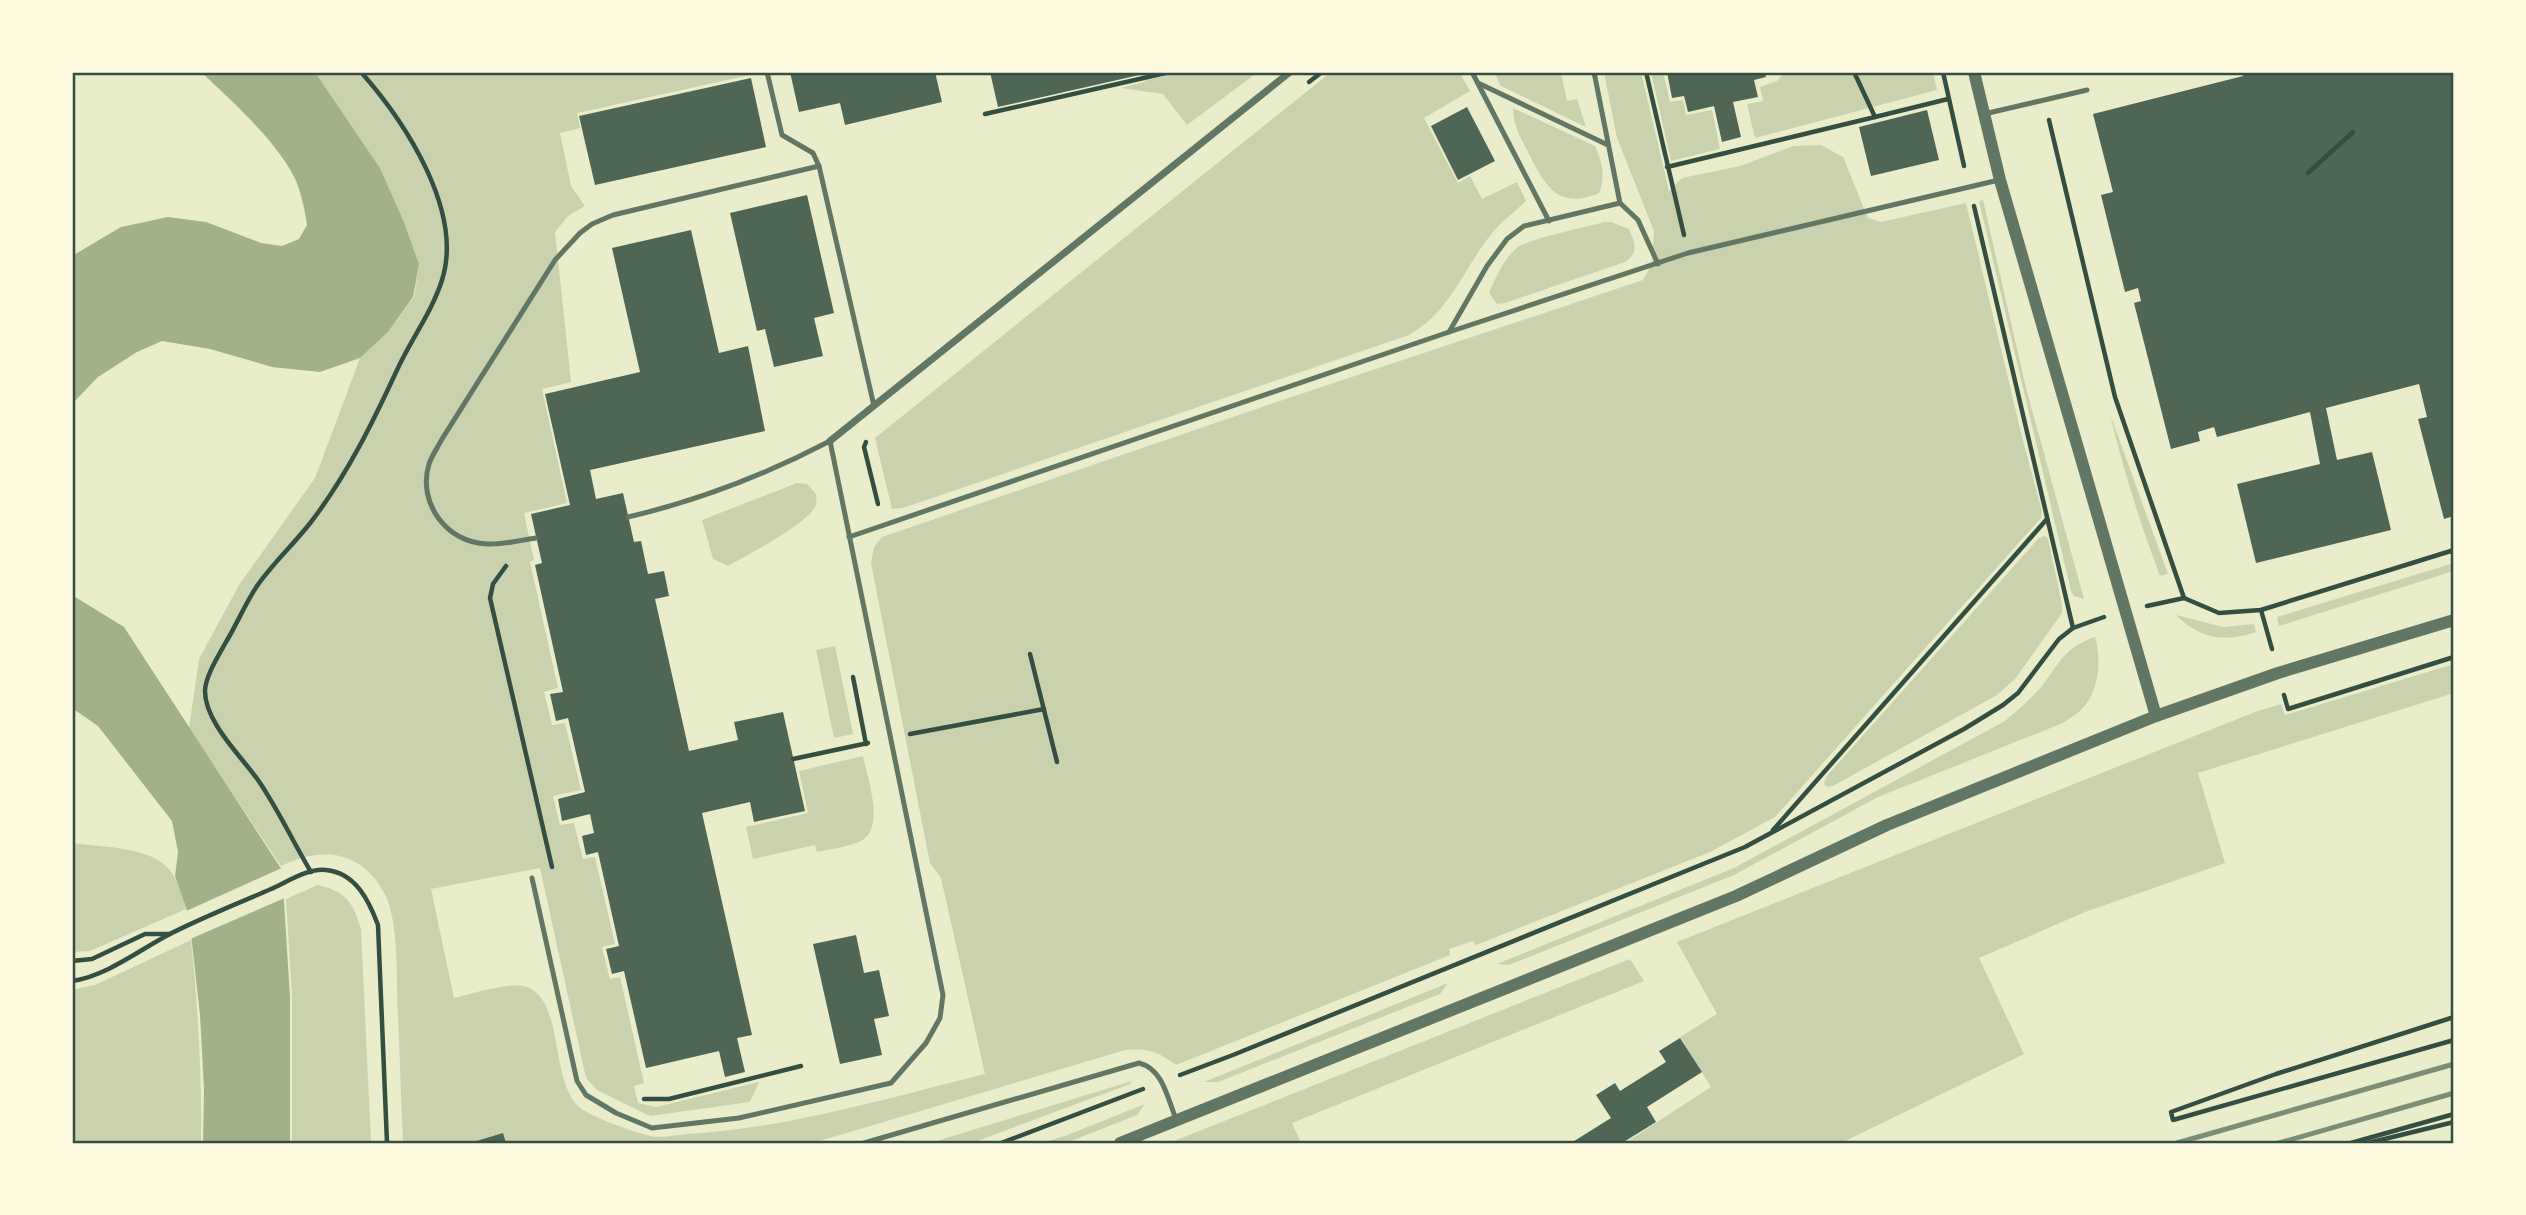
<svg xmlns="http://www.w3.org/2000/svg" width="2526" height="1215" viewBox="0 0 2526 1215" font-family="'Sofia Sans Condensed',sans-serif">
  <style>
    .green { fill: #cad2ad }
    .water { fill: #a3b18a }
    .pier { fill: #e9edc9 }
    .building { fill: #4f6655 }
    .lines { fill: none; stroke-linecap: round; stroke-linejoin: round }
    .path { stroke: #344e41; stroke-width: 4.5 }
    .service { stroke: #617663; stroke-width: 5 }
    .minor { stroke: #617663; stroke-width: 7 }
    .tertiary { stroke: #617663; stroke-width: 12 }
    .rail { stroke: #7c8e77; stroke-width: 5 }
    .neatline { fill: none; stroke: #344e41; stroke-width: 2.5 }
  </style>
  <rect width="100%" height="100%" fill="#e9edc9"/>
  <g class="green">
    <path d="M315,72H750V75L577,113L580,128L560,133L571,186L585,206L568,216L555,232L571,382L542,389L567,503L524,513L534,560L530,562L558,688L544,692L552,725L565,723L581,790L553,796L560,825L574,823L583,859L595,857L615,944L602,947L610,979L620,977L644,1083L634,1086L638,1103L656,1107L759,1082L750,1102L650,1116L597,1090L586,1078L540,868L431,889L454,998C472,994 510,981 527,987C564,1001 550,1078 578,1106C590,1117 629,1130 646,1135C658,1139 675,1135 688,1134C789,1128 888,1098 985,1074L941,878L930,863L871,563L874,547L882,537L1265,406L1643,280L1652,264L1654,231L1617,138L1604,72H1641L1669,191L1682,178L1740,166L1793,146L1821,145L1843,157L1868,218L1881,222L1966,203L2023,441L2042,511L2041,518L1775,817L1710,852L1476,945L1473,941L1449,949L1450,955L1176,1065C1159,1052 1147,1047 1125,1050L813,1143H403C401,1101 400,1058 398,1015C396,978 399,939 389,904C386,895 381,887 376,880C350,847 315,850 281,866L189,728L199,659L239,585L315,478L360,358L388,332L414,297L419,264L404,222L380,168Z"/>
    <path d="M1184,72H1258L1187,125L1163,94L1121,88L1144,82L1146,80Z"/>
    <path d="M1331,72H1459L1470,91L1424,118L1458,183L1470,176L1482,199L1517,182L1526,201C1516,211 1503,220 1494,231C1464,266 1452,311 1409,335L903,508L892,509L875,438Z"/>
    <path d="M1494,72H1561L1567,101L1577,99L1586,127L1501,86Z"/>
    <path d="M1651,72H1663L1670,102L1683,100L1686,115L1712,110L1720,149L1671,161Z"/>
    <path d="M1785,72H1933L1937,90L1755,138L1747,104L1763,101L1760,87L1777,81Z"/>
    <path d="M1513,108L1595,146C1602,162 1606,176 1599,193C1558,210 1546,187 1529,154C1521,138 1513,126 1513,108Z"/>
    <path d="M1983,200L2026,388L2084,599L2074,596L2071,591L1979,201Z"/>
    <path d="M1604,222H1611L1629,229C1635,243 1639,253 1625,262L1505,303L1497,304L1489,293C1496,277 1504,258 1518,247C1529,239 1587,227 1604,222Z"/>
    <path d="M2110,414L2168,574L2160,576C2140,523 2123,469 2110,414Z"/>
    <path d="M797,483L807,484L816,494C816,497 817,501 816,505C811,522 746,556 728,566L713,559L702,520Z"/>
    <path d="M2044,536L2047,537L2049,543L2062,604V613L2015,679L1997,695L1833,786L1827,787L1824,784L1826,777L2039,538Z"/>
    <path d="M2454,563V571L2279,626L2277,617Z"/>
    <path d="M2176,615L2223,627L2254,624L2256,632C2225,643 2200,639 2176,615Z"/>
    <path d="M2095,637C2102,660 2099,692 2081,710C2076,715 2068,719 2063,723L1878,797L1734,875L1509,965L1497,964L1734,868L2005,721C2018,710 2031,699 2042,686C2061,661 2064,648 2095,637Z"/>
    <path d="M835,646L853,734L834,738L816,650Z"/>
    <path d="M2454,664V693L2198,773L2225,863L2085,912L1979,958L2024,1054L1841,1143H1625L1711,1087L1680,1037L1717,1014L1677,942L2255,712L2281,704L2285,715Z"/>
    <path d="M863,756C867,777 886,828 861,841C848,847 831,849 817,852L815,845L753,859L746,827L808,813L799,771Z"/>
    <path d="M72,843C104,848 159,845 175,878C180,887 183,898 186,909L90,951L72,952Z"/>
    <path d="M318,885C346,892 353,902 361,929L371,1143H292V996L286,899Z"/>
    <path d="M191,940C198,1008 202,1075 201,1143H72V990L95,985Z"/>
    <path d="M1630,959L1644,981L1292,1123L1301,1143H1169Z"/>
    <path d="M1448,983L1440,994L1218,1082H1204Z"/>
    <path d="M1132,1081L1130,1084L972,1143H930Z"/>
    <path d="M1145,1104L1137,1115L1066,1143H1041L1065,1136Z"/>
  </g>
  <g class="water">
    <path d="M201,72H315L380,168L404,222L419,264L413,297L388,332L360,358L320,372L272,367L210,349L162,341L137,352L98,377L72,404V256L121,227L168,217L206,222L261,243L282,246L299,239L307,225C305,211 302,197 297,183C281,145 231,100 201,72Z"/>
    <path d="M72,595L124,627L282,870L290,997V1143H203L204,1089L200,1015L189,916L175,876L178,852L172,821L98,726L72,708Z"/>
  </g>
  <path class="pier" d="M284,867L287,897L188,940L184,912Z"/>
  <g class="building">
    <path d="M790,72H935L942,102L845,125L840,103L799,112Z"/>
    <path d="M990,72H1148V73L998,107Z"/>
    <path d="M1667,72H1765L1766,77L1754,80L1758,97L1733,102L1741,137L1722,142L1714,106L1688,112L1684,96L1672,98Z"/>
    <path d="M2242,72H2454V516L2444,519L2418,419L2427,417L2419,384L2326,408L2337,460L2372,452L2391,530L2256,563L2237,484L2320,464L2310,412L2217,437L2214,427L2198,432L2200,441L2171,449L2134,303L2141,301L2138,288L2125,292L2101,195L2113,192L2093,114L2243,76Z"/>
    <path d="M751,78L766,147L595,185L579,116Z"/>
    <path d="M1467,107L1495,161L1458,180L1431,126Z"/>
    <path d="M1927,110L1939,160L1871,176L1859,127Z"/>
    <path d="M807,195L834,313L814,318L823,356L774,367L765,329L757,331L730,213Z"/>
    <path d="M691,230L719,353L748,346L765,431L590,470L596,499L623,493L634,542L641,541L648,574L664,571L669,596L655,599L689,751L738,740L734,722L783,712L805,811L754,822L750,802L702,813L752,1035L737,1038L745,1072L725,1077L719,1051L646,1068L624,971L612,974L606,949L619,946L598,852L586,855L582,836L594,833L590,814L562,821L558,799L585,792L568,718L556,721L550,694L563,692L535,565L542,563L531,514L570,505L545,394L640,372L612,248Z"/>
    <path d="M856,935L864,973L879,970L889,1016L874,1019L882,1055L840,1064L813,944Z"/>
    <path d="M1680,1038L1702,1072L1647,1107L1656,1122L1622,1143H1571L1611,1118L1596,1095L1615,1083L1620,1091L1666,1062L1659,1051Z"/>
    <path d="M503,1133L506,1143H470Z"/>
  </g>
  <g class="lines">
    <g class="path">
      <path d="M1646,72L1684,235"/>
      <path d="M1854,72L1875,117L1948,99"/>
      <path d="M1943,72L1964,166"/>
      <path d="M1309,82L1322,72"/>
      <path d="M985,114L1170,72"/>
      <path d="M2049,120L2115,397L2184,598"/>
      <path d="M1667,167L1875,117"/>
      <path d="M2308,173L2353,132"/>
      <path d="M1974,206L2073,628"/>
      <path d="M866,442L864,447L878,504"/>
      <path d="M506,566L493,584L490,598L552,867"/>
      <path d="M2147,606L2184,598L2219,613L2261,610L2454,550"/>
      <path d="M2261,610L2272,649"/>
      <path d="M1030,654L1057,762"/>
      <path d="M853,677L866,744"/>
      <path d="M2284,695L2288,709L2454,657"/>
      <path d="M910,734L1044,709"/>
      <path d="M793,759L868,743"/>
      <path d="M1773,830L2047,519"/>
      <path d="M311,872C293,842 278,809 258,780C241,756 204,721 205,690C206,675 219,655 226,642C237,624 245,604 257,586C273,563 294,544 311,522C347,475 373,422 397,370C411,339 432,312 442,280C464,211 405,122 361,72"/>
      <path d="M72,961L92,959L145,934H170"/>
      <path d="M72,981C106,976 138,951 168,935C201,918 237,904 271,889C287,882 308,868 326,870C356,873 369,901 378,925L387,1143"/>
      <path d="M2454,1017L2276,1074L2171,1112L2173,1120L2454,1040"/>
      <path d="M1180,1075L1233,1055L1745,847L1964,729L2003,705L2018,693L2059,639L2073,628L2104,617"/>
      <path d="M644,1099H669L801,1066"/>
      <path d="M1001,1143L1143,1089"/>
      <path d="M2351,1143L2454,1114"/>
      <path d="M2368,1143L2454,1122"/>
    </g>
    <g class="service">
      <path d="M767,72L782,135L813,153L819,166L874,406"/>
      <path d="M1472,72L1549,221"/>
      <path d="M1478,83L1608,145"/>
      <path d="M1984,114L2087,90"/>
      <path d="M1620,203L1638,220L1658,264"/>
      <path d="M1449,332L1487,266L1507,239L1524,226L1620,203L1594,72"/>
      <path d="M849,537L1449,332L1688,253L1999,180"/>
      <path d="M536,538C520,540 504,545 487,544C447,543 417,503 429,464C432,455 438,447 442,439L555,260L580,233L592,224L613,215L819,166"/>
      <path d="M532,878L577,1081L586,1095L616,1113L652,1128L739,1118L891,1083L926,1043L940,1018L943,995L830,441C767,474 697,501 628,517"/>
      <path d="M864,1143L1139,1063C1163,1069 1167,1097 1176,1119"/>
    </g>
    <path class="minor" d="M830,441L1290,72"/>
    <g class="tertiary">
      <path d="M1974,72L2000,180L2156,716"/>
      <path d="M1120,1143L1736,896L1887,825L2156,716L2278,673L2454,620"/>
    </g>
    <g class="rail">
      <path d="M2177,1143L2454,1064"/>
      <path d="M2279,1143L2454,1093"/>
    </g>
  </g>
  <rect width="2526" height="1215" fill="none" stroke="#fefae0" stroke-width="147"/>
  <rect x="74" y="74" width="2378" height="1068" class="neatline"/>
</svg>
